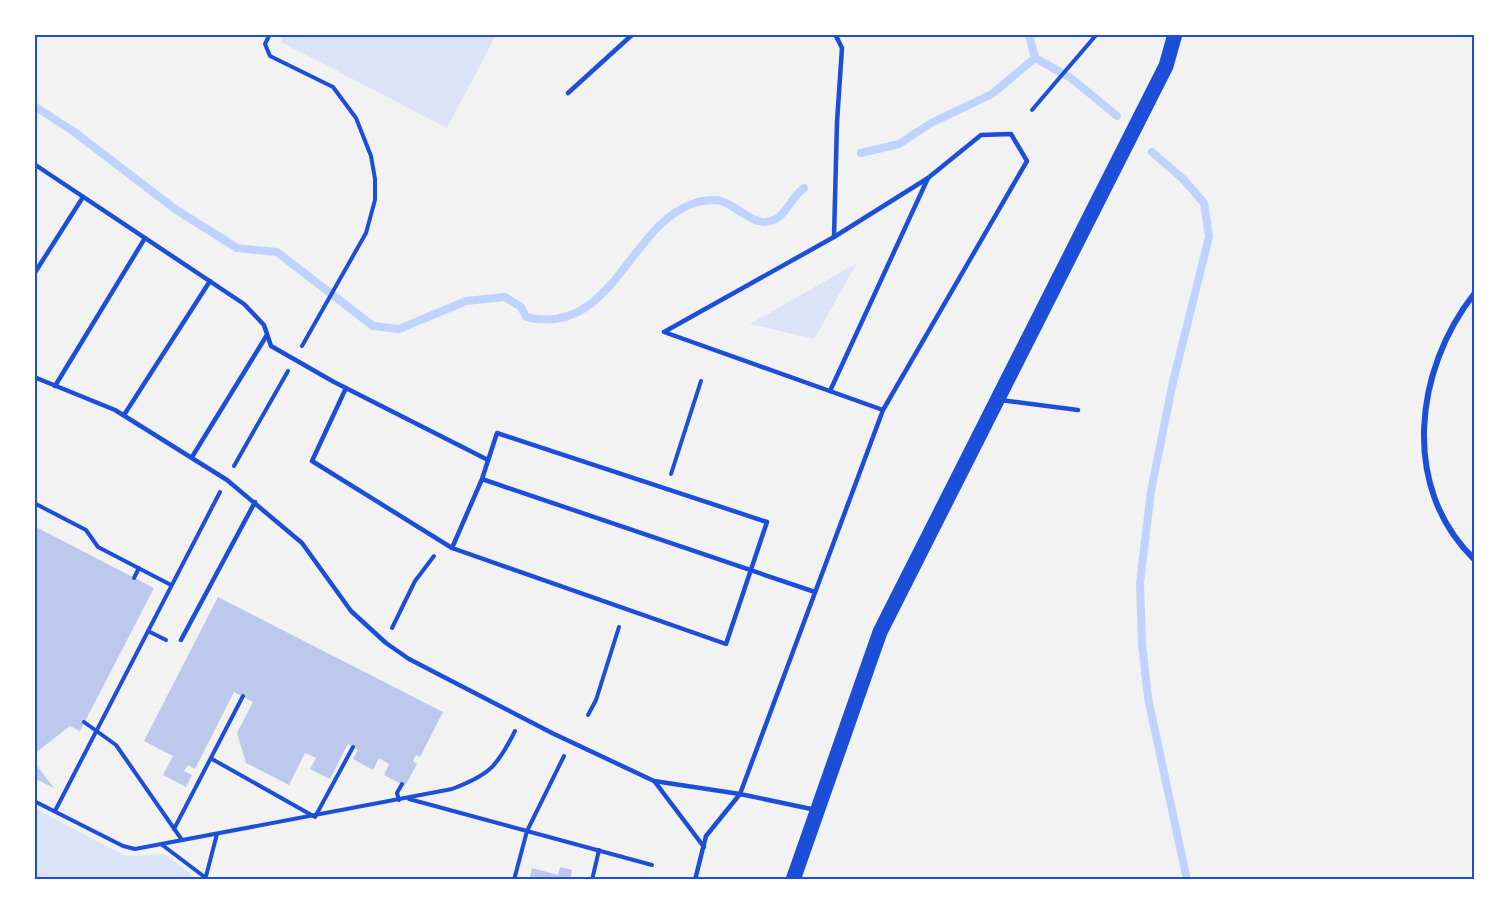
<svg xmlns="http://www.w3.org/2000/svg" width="1509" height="914" viewBox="0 0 1509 914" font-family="'Zilla Slab',serif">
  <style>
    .green { fill: #dbe4f7 }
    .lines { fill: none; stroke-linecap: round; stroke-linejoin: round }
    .stream { stroke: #bfd3fe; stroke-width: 8 }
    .building { fill: #bdc9ec }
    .path { stroke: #1d4ed8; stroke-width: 4 }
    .service { stroke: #1d4ed8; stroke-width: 4.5 }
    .minor { stroke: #1d4ed8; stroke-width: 6 }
    .primary { stroke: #1d4ed8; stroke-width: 15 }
    .neatline { fill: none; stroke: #1d4ed8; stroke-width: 2 }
  </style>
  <rect width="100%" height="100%" fill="#f2f2f2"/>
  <g class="green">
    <path d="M285,34H496V35L447,128L281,42Z"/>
    <path d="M857,263L814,339L750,324Z"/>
    <path d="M35,808L125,856L164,854L198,879H35Z"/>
  </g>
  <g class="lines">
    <g class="stream">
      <path d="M1029,34L1035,58L1071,78L1117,116"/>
      <path d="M34,106L73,131L175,209L237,248L277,252L373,326L399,329L466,301L505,297L521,307L526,317C613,338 630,222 695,203C700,201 711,200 717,200C738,203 757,235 780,216C789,208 793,196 804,188"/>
      <path d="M1152,152L1183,179L1204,203L1209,237L1173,382L1151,491L1140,583L1142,644L1148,698L1187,880"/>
      <path d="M861,153L899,144L931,123L992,94L1035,58"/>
    </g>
  </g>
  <g class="building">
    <path d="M34,526L154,588L80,731L70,726L34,754Z"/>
    <path d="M218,597L443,712L420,757L416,755L413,761L417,764L405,786L384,775L389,764L379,758L373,770L353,759L358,750L348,744L330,779L310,769L316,758L305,753L289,785L246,763L237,733L253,702L234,692L195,769L188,765L184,771L192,775L186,787L163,775L173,756L144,741Z"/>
    <path d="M34,762L54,788L34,778Z"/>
    <path d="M560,867L572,870L570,880H529L532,868L558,875Z"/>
  </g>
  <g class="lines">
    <g class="path">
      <path d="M270,34L265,44L270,56L333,87L356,118L371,156L375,179V200L366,233L302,346"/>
      <path d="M1032,110L1097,34"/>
      <path d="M234,466L288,371"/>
      <path d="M671,474L701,381"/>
      <path d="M34,503L86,530L98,547L171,585"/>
      <path d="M134,578L139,568"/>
      <path d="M392,628L415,581L434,556"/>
      <path d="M148,631L166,640"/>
      <path d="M588,715L596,700L619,627"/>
      <path d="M84,722L116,745L182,840"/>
      <path d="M212,759L315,817L353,747"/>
      <path d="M409,799L652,865"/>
      <path d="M399,800L397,793L402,784"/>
      <path d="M34,801L123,846L135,849L452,789C489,775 497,767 515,731"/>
      <path d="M55,811L220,492"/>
      <path d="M174,829L243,696"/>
      <path d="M161,844L206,878"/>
      <path d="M205,880L217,834"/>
      <path d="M514,880L527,831L564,756"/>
      <path d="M592,880L599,850"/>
    </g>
    <g class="service">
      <path d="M568,93L633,34"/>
      <path d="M34,164L244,304L264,325L271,346L334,382L488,460"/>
      <path d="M834,237L837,122L842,48L835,34"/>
      <path d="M34,274L83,197"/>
      <path d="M34,377L115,410L227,480L302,543L351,611L386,643L409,659L552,733L654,781L740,794"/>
      <path d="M55,386L145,238"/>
      <path d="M346,388L312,461L452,548"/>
      <path d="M830,391L928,178"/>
      <path d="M1000,400L1078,410"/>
      <path d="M124,415L210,281"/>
      <path d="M192,457L267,335"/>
      <path d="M482,479L452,548L726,644L767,522L497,433L482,479L815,592"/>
      <path d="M181,640L255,502"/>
      <path d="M655,782L704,847"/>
      <path d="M816,810L740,794L883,410L1027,161L1011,134L981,135L928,178L834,237L664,332L883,410"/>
      <path d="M695,880L706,836L740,794"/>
    </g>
    <path class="minor" d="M1474,294C1415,369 1400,487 1474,559"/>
    <path class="primary" d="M793,880L880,632L1166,66L1175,34"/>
  </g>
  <rect width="1509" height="914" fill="none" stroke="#ffffff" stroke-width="72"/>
  <rect x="36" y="36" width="1437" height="842" class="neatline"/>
</svg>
